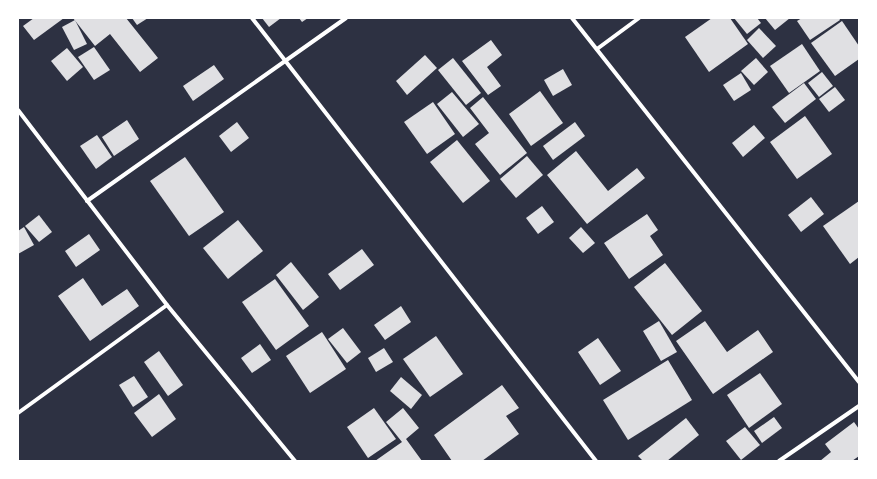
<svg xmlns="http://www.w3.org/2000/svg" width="877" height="479" viewBox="0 0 877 479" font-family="Karla,sans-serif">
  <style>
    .building { fill: #e0e0e3 }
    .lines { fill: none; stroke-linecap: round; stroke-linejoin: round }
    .minor { stroke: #fff; stroke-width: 4 }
  </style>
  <rect width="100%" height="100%" fill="#2d3142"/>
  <g class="building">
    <path d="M34,18H64L34,40L23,26Z"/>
    <path d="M73,18H126L158,58L140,72L110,34L95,46Z"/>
    <path d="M132,18H148L137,25Z"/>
    <path d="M262,18H281L269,27Z"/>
    <path d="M299,18H308L302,22Z"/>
    <path d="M712,18H730L748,44L709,72L685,37Z"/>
    <path d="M734,18H757L761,23L747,34Z"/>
    <path d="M765,18H790L775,30Z"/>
    <path d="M802,18H839L840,20L810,40L797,21Z"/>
    <path d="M75,20L87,44L74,50L62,27Z"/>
    <path d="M842,21L859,46V59L835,76L811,43Z"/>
    <path d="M759,28L776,46L763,58L747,40Z"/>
    <path d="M491,40L502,55L487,67L501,86L488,95L462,61Z"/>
    <path d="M802,44L820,71L789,93L770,66Z"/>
    <path d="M94,47L110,70L94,80L78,57Z"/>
    <path d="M67,48L83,67L67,81L51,61Z"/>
    <path d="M425,55L437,68L407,95L396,81Z"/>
    <path d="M453,58L481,93L466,105L438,70Z"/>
    <path d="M756,58L768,72L754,85L741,71Z"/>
    <path d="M214,65L224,79L193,101L183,86Z"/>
    <path d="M563,69L572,85L553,96L544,80Z"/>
    <path d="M822,72L833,86L819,97L808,83Z"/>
    <path d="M741,73L751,90L734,101L723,85Z"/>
    <path d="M804,83L816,99L785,123L772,107Z"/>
    <path d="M835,87L845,100L829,112L819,99Z"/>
    <path d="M540,91L563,123L531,146L509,114Z"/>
    <path d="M452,92L479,124L463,137L437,104Z"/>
    <path d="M483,97L527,153L500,175L475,144L489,133L470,108Z"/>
    <path d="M433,102L455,134L427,154L404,122Z"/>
    <path d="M805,116L832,154L797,179L770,142Z"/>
    <path d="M127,120L139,139L114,156L102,137Z"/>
    <path d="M237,122L249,138L231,152L219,136Z"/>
    <path d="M575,122L585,136L553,160L543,146Z"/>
    <path d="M754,125L765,138L743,157L732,143Z"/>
    <path d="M97,135L112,157L96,169L80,146Z"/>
    <path d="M457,140L490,181L463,203L430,162Z"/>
    <path d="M576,151L608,191L637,168L645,178L587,224L547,175Z"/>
    <path d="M527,156L543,175L516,198L500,179Z"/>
    <path d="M185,157L224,212L189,236L150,181Z"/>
    <path d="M811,197L824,214L801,232L788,215Z"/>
    <path d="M859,201V257L850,264L823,226Z"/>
    <path d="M542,206L554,222L538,234L526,218Z"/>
    <path d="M647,214L658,230L650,236L663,255L629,279L604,243Z"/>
    <path d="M39,215L52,232L39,242L25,226Z"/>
    <path d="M238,220L263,251L228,279L203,248Z"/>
    <path d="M24,227L34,245L18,254V231Z"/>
    <path d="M581,227L595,243L583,253L569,238Z"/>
    <path d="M89,234L100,250L76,267L65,251Z"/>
    <path d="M362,249L374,265L340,290L328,274Z"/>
    <path d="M291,262L319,297L303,310L276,275Z"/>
    <path d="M665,263L702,311L672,335L634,287Z"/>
    <path d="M83,278L102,306L127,289L139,306L90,341L58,296Z"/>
    <path d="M275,279L309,326L276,350L242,302Z"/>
    <path d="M401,306L411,322L385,340L374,325Z"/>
    <path d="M659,321L677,352L661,361L643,331Z"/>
    <path d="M705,321L727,352L758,330L773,352L713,394L676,341Z"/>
    <path d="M343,328L361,352L347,363L328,339Z"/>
    <path d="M322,332L346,369L310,393L286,356Z"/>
    <path d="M436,336L463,374L430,397L403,359Z"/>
    <path d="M598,338L621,371L600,385L578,352Z"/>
    <path d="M260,344L271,360L252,373L241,358Z"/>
    <path d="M384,348L393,362L376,372L368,358Z"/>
    <path d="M159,351L183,385L168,396L144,362Z"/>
    <path d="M668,360L692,400L628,440L603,400Z"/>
    <path d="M760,373L782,404L749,428L727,395Z"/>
    <path d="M134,376L148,397L133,407L119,385Z"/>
    <path d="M401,377L422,395L411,409L390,391Z"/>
    <path d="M502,385L519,408L506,416L519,434L482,461H452L434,435Z"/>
    <path d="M159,394L176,419L152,437L134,413Z"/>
    <path d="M374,408L396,439L368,458L347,427Z"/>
    <path d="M403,408L419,428L406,439L422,461H375L402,442L386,422Z"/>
    <path d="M774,417L782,428L762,443L754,431Z"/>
    <path d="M686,418L699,435L667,461H643L638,456Z"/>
    <path d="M854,422L859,429V456L852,461H820L831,452L825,444Z"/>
    <path d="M745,427L760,445L741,460L726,441Z"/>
  </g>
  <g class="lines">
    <g class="minor">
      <path d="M252,18L596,461"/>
      <path d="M572,18L859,382"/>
      <path d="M597,49L639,18"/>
      <path d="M18,110L167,305L295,461"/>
      <path d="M87,201L346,18"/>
      <path d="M18,413L167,305"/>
      <path d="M779,461L859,406"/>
    </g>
  </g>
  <rect width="877" height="479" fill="none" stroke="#ffffff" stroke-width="38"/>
</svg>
